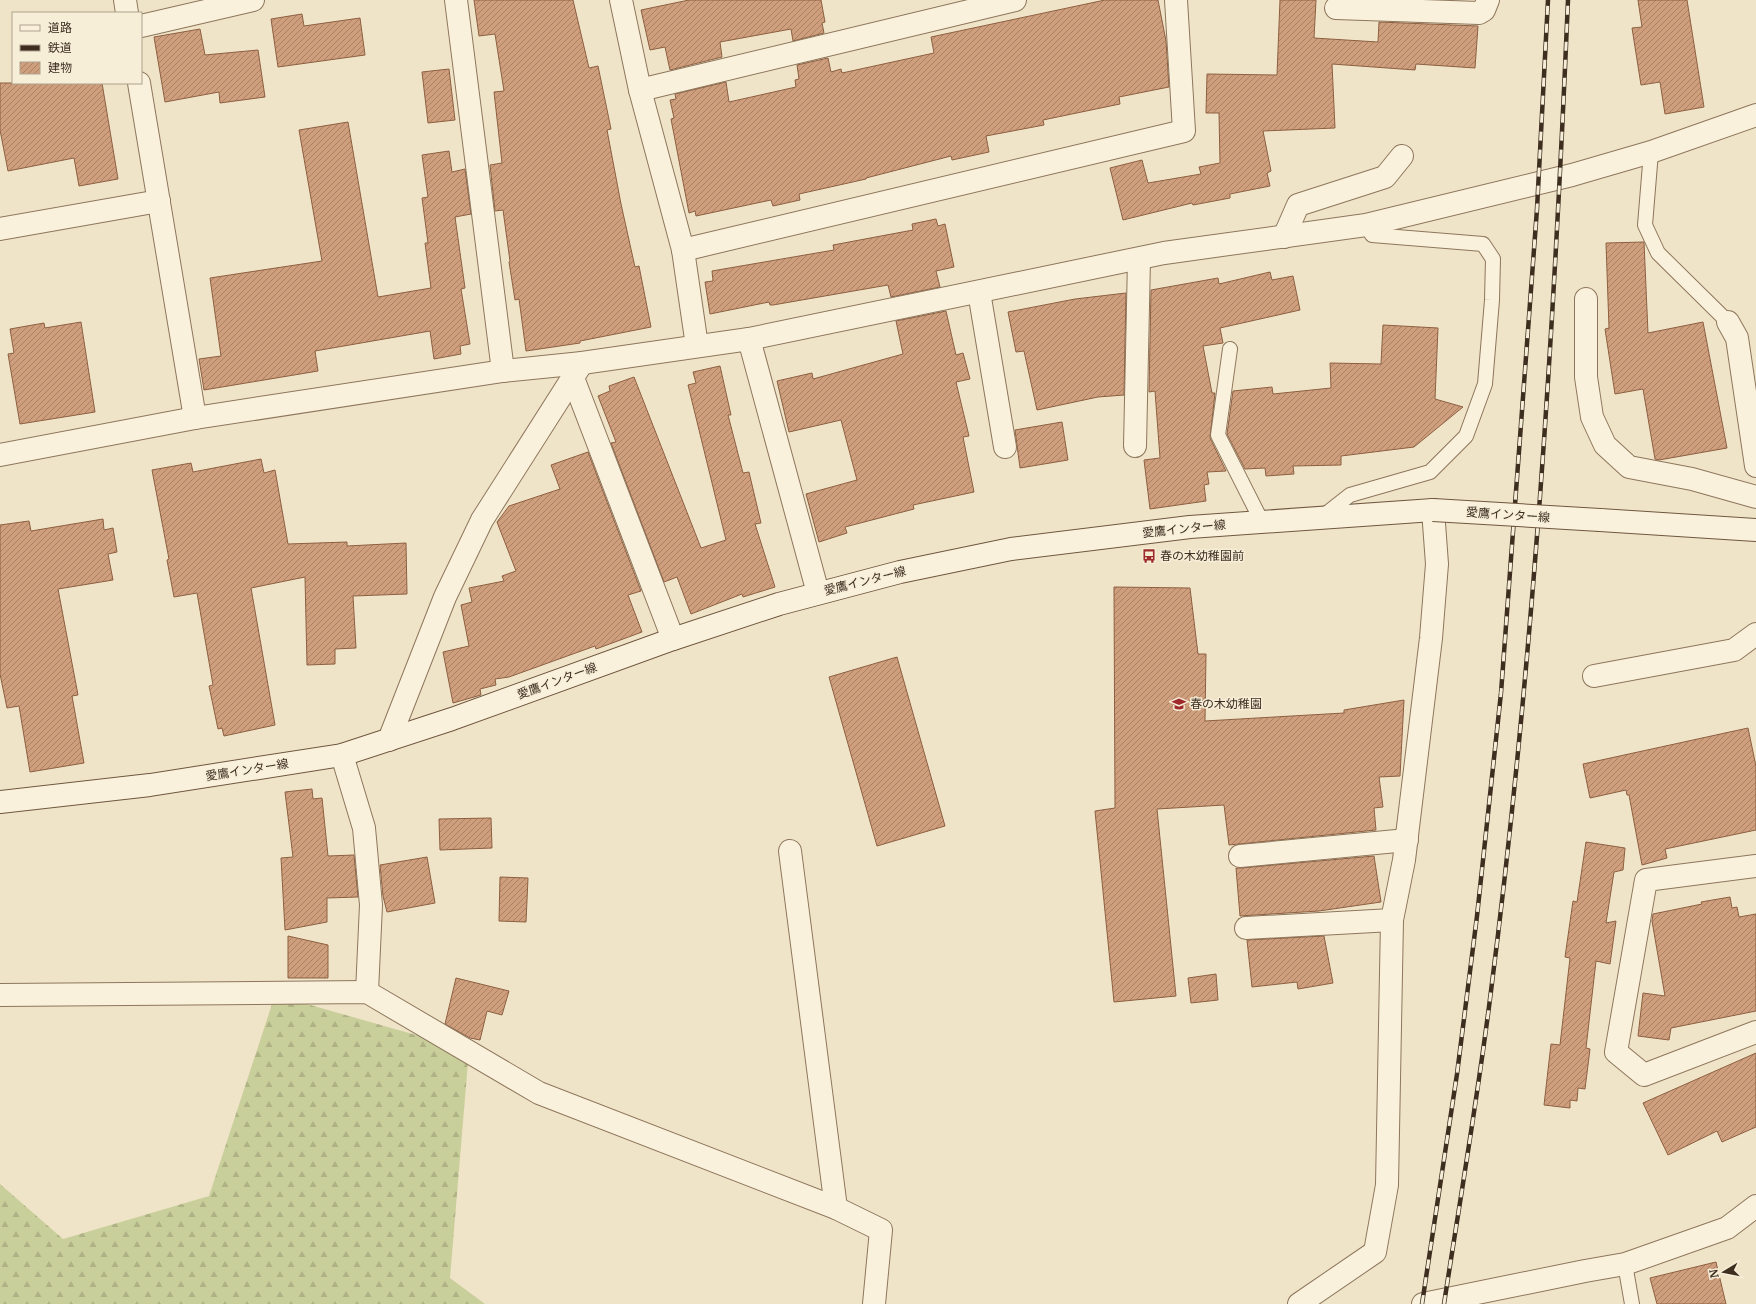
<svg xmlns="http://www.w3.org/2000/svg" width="1756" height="1304" viewBox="0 0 1756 1304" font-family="Merriweather,'Noto Sans JP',serif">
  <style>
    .forest { fill: url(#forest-firs) }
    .building { fill: url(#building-hatch); stroke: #8d5f41 }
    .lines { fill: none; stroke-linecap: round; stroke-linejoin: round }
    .service-casing { stroke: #8d765c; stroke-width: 16 }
    .minor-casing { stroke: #8d765c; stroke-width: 24 }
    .secondary-casing { stroke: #6f573f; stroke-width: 24 }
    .service { stroke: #faf1dc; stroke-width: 14 }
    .minor { stroke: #faf1dc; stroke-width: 22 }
    .secondary { stroke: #faf1dc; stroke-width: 22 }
    .rail-casing { stroke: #3d2e20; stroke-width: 4.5 }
    .rail { stroke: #f7eed8; stroke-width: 3; stroke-dasharray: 9; stroke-linecap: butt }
    .secondary-bridge-casing { stroke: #6f573f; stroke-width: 24; stroke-linecap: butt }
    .secondary-bridge { stroke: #faf1dc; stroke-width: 22 }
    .labels { text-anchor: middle; stroke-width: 3; stroke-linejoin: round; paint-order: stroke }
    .street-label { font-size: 12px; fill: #3d2e20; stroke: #f7eed8 }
    .poi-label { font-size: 12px; fill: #3d2e20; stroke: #f7eed8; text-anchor: start }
  </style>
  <defs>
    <pattern id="forest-firs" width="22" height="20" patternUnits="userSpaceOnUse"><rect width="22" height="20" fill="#c9cf9b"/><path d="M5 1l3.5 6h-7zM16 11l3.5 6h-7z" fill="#aeb285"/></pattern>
    <pattern id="building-hatch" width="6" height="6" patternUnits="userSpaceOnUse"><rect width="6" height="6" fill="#cf9f7d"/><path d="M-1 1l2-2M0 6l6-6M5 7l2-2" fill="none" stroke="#a98266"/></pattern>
  </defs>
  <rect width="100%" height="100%" fill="#f0e4c8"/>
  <path class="forest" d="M275,995L469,1050L450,1278L485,1304H0V1184L63,1239L209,1196Z"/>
  <g class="building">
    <path d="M474,0H573L589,68L598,66L611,129L607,130L621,204L635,267L639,266L651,327L580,341V343L526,351L519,299L515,300L509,262L510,261L503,210L495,211L490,165L502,163L494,92L504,91L495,34L479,36Z"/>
    <path d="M689,0H821L825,22L822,23L824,33L793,41L791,29L720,42L722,57L670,70L665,47L650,50L641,10Z"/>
    <path d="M1105,0H1158L1166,41L1169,87L1119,97L1120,104L1043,120L1044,125L986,136L989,152L952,160L951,156L866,178V179L799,194L800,200L773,206L771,200L696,216L695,211L689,213L671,119L674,118L670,100L676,99L675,94L726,82L729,102L796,87L795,80L799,79L797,65L828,58L831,72L841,69L842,73L934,53L931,37Z"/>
    <path d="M1280,0H1316L1314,38L1378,42L1379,22L1478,26L1475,68L1416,64L1415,70L1332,64L1335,128L1263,131L1271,171L1267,173L1270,186L1230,194V198L1193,205L1192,203L1123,220L1110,168L1142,160L1148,183L1201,174L1199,167L1220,163L1219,113H1206L1207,74L1277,75Z"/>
    <path d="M1638,0H1687L1704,107L1665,114L1660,82L1641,85L1632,28L1642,27Z"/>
    <path d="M302,14L304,26L360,18L365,55L278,67L271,19Z"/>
    <path d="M200,29L205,55L258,50L265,97L220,103L219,92L165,102L154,37Z"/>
    <path d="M449,69L455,120L428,123L422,72Z"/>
    <path d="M0,83H102L118,179L79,186L74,158L8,171L0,130Z"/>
    <path d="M348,122L378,297L431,288L425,243H428L422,198L428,197L422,155L449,151L452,172L465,169L471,214L455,217L465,288L461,289L470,344L460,346L461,354L434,359L430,331L315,351L318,371L204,390L199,359L221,356L210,278L322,261L299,130Z"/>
    <path d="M936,219L938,226L945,224L954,267L936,271L940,287L891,297L888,285L773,305H770L769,302L710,314L705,282L713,281L712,271L834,250L833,245L913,230L912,224Z"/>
    <path d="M1644,242L1648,333L1703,322L1727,448L1659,460L1655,459L1643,389L1615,394L1605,329L1609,328L1606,243Z"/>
    <path d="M1270,272L1272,280L1293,276L1300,310L1220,328L1223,343L1203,346L1212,393H1215L1210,438L1226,471L1207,472L1209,484L1204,485L1206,501L1150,509L1144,460L1160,458L1155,391L1149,392L1151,290L1218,278L1219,284Z"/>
    <path d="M1126,293L1124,395L1098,397L1037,410L1024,351L1016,352L1008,312L1075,299Z"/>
    <path d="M946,311L956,355L963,353L970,379L956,382L969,436L963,437L974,492L913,505L914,509L845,527L847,533L819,542L806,494L857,480L841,420L789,432L777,381L812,373L813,379L903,354L896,321Z"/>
    <path d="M81,322L95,412L20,424L8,354L14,353L10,329L44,323L45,328Z"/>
    <path d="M1383,325L1438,328L1435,399L1463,407L1414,447L1341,456V465L1293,466L1294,474L1266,476L1265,468L1245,469L1227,434L1233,391L1272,387L1273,394L1331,388L1330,363L1381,364Z"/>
    <path d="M720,366L731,415H728L743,473L749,472L761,523L755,524L775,587L743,597L742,594L691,614L677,577L664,582L611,443L616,442L598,396L610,391L609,386L634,377L701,548L726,540L688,385L696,383L693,372Z"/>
    <path d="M1062,422L1068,460L1020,468L1015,430Z"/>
    <path d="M588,452L641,591L628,595L642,632L596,649L595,646L509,677L495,679L496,685L480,689L481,695L453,703L443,652L469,646L461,605L472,602L469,588L504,581L502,576L516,571L497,522L509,506L560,489L551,465Z"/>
    <path d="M261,459L264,473L275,470L288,544L347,542V546L406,543L407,594L353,596L356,648L335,649V664L307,665L305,577L251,588L275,725L224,736L222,728L218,729L209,686L213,685L197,593L174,597L167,560L169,559L152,470L191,463L193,472Z"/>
    <path d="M103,519L104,530L113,528L117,552L108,554L113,580L58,589L78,695L72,696L84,763L30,772L19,706L7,708L0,674V525L29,521L31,531Z"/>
    <path d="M1114,587L1190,588L1198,654H1206L1205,721L1344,713V710L1404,700L1400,776L1379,777L1383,807L1374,808L1376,830L1229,845L1224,805L1157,809L1176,996L1114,1002L1095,811L1115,808Z"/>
    <path d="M897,657L945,826L877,846L829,677Z"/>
    <path d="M1748,728L1756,766V830L1665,849L1667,858L1642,865L1629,795H1627L1626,790L1590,798L1583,764Z"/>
    <path d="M312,789L313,799L322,798L328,856L354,855L358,897L327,898V922L285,930L281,858L293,857L285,792Z"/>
    <path d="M491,818L492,848L440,850L439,819Z"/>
    <path d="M1586,842L1625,848L1623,870L1614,872L1606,923L1616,921L1610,964L1596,961L1586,1048L1590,1049L1585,1089L1578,1088L1577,1101L1570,1100V1108L1544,1105L1551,1044L1560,1045L1570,958L1565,957L1573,901L1577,902Z"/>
    <path d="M1374,856L1381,902L1319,911L1240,916L1236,868H1241Z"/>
    <path d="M427,857L435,903L387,912L383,896L380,865Z"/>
    <path d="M500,877L528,878L526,922L499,921Z"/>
    <path d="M1730,897L1732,908L1737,907L1739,917L1756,914V1011L1671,1028L1669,1040L1638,1036L1643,993L1665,996L1652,921L1653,914L1702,904L1701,902Z"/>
    <path d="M288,936L328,945V978H288Z"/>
    <path d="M1324,936L1333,983L1298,989L1297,982L1252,987L1247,940Z"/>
    <path d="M1216,974L1218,1000L1191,1003L1188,978Z"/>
    <path d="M456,978L509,991L502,1015L487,1011L480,1040L470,1038L445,1024Z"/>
    <path d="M1756,1053V1127L1722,1142L1717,1131L1668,1155L1643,1103Z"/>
    <path d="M1716,1262L1726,1304H1657L1650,1278Z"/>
  </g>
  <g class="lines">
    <defs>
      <g id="service">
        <path d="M1651,152L1645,225L1658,253L1728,322"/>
        <path d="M1230,349L1218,435L1262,522"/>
        <path d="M1322,517L1350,495L1430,472L1466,436L1485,384L1492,300L1493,259L1483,244L1372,235L1366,225"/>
        <path d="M1625,1264L1632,1304"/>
      </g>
      <g id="minor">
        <path d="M125,0L127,13"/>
        <path d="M456,0L503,371"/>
        <path d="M621,0L640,90L683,250L697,346"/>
        <path d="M1336,8L1479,13L1484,10L1488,0"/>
        <path d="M141,26L253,0"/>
        <path d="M139,83L195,418"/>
        <path d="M640,90L1015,0"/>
        <path d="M0,229L159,201"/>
        <path d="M1284,237L1298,205L1385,177L1402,156"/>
        <path d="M683,250L1184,131L1176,0"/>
        <path d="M979,292L1005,447"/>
        <path d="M1586,299V377L1592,417L1605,445L1629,467L1692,479L1756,497"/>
        <path d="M1728,322L1737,338L1756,466"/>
        <path d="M749,339L818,593"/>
        <path d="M573,378L673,639"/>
        <path d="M1135,446L1139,259"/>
        <path d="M0,455L195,418L503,371L582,363L749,339L1164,253L1366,225L1572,175L1651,152L1756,115"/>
        <path d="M1594,676L1734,650L1756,634"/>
        <path d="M389,740L445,597L482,520L582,363"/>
        <path d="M342,755L364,828L371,905L367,992"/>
        <path d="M790,851L836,1208"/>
        <path d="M1240,856L1407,840"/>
        <path d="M1756,866L1646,880L1616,1052L1644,1075L1756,1032"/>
        <path d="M1246,928L1392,920"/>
        <path d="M0,995L367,992L539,1093L836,1208L881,1230L874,1304"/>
        <path d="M1299,1304L1375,1252L1387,1185L1392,920L1404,860L1431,638L1437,564L1433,510"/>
        <path d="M1423,1304L1585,1271L1625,1264L1727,1228L1756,1206"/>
      </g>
      <g id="secondary">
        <path d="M1600,520L1756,530"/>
        <path d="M0,802L150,785L342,755L452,719L673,639L779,604L900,572L1011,549L1190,527L1433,510"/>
      </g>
    </defs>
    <use href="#service" class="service-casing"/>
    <use href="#minor" class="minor-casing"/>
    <use href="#secondary" class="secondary-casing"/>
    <use href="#service" class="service"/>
    <use href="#minor" class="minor"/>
    <use href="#secondary" class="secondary"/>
    <defs>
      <g id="rail">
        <path d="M1422,1304L1457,1074L1477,916L1501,693L1537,209L1548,0"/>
        <path d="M1444,1304C1460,1200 1478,1096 1491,991C1533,663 1554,331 1568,0"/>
      </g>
    </defs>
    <use href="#rail" class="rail-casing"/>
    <use href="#rail" class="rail"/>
    <defs>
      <path id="secondary-bridge" d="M1433,510L1600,520"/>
    </defs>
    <use href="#secondary-bridge" class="secondary-bridge-casing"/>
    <use href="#secondary-bridge" class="secondary-bridge"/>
  </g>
  <defs>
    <symbol id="bus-bare" viewBox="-9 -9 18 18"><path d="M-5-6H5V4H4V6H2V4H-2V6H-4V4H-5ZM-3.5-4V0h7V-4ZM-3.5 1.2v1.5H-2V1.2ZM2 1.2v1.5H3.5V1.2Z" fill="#9e2a2b" stroke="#f7eed8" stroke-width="2.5" paint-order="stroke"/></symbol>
    <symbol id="school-bare" viewBox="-9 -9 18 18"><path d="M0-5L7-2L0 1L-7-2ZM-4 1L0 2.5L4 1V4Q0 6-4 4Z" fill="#9e2a2b" stroke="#f7eed8" stroke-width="2.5" paint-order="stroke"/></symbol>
  </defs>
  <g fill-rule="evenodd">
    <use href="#bus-bare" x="1139" y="546" width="20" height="20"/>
    <use href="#school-bare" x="1169" y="694" width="20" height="20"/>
  </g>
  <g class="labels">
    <g class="street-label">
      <text transform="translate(1508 515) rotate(4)" y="4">愛鷹インター線</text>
      <text transform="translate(1184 529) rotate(-6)" y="4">愛鷹インター線</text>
      <text transform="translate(865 581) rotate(-14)" y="4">愛鷹インター線</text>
      <text transform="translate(557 681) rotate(-20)" y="4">愛鷹インター線</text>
      <text transform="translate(247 770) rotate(-9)" y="4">愛鷹インター線</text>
    </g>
    <g class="poi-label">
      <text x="1160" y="560">春の木幼稚園前</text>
      <text x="1190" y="708">春の木幼稚園</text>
    </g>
  </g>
  <rect x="12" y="12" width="130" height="72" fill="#f7eed8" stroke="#ada18e"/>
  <rect x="20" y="25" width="20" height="6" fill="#faf1dc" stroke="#ada18e"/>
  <text x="48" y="32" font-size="12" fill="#3d2e20">道路</text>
  <rect x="20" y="45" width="20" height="6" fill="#3d2e20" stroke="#ada18e"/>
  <text x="48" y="52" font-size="12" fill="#3d2e20">鉄道</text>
  <rect x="20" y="62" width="20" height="12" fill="url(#building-hatch)" stroke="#ada18e"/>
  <text x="48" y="72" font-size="12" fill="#3d2e20">建物</text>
  <g transform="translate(1724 1272) rotate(260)" stroke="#f7eed8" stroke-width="3" paint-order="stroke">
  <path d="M0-3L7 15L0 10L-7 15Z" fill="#3d2e20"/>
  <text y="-6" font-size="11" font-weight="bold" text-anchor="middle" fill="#3d2e20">N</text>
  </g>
</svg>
